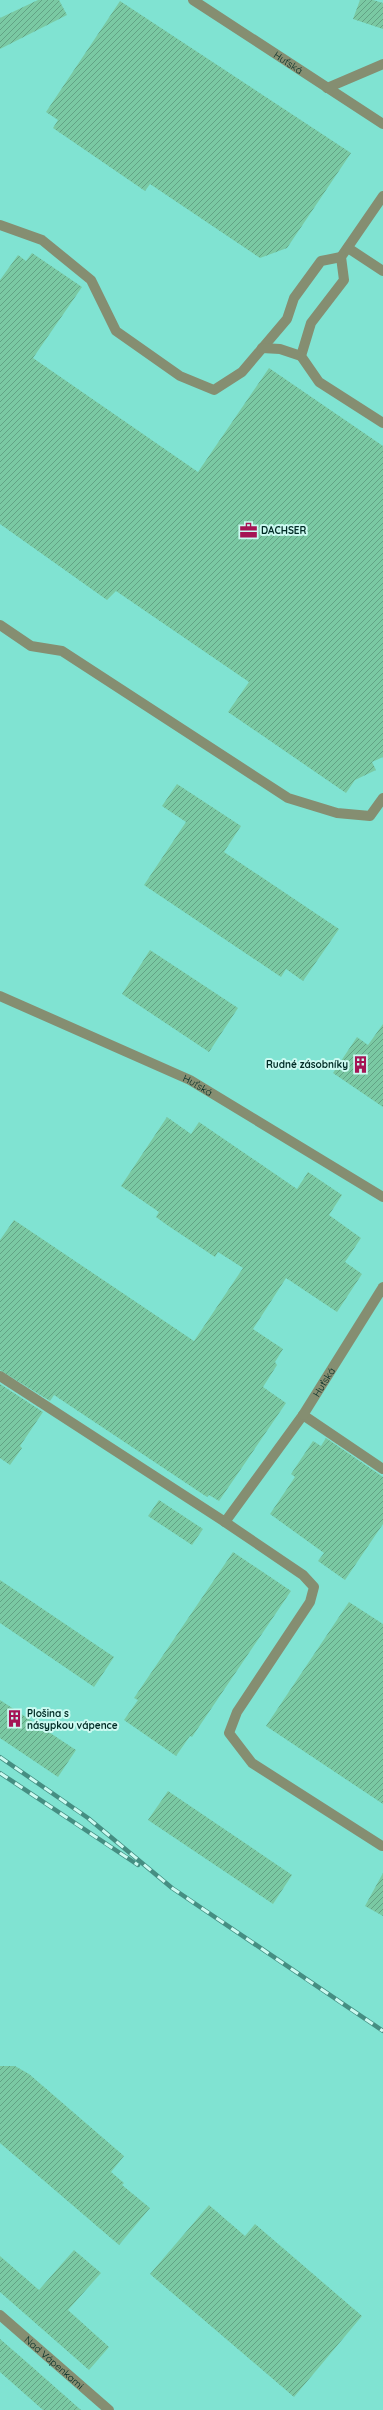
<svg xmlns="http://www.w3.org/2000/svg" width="383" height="2410" viewBox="0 0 383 2410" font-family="Quicksand,sans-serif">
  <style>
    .building { fill: url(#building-hatch) }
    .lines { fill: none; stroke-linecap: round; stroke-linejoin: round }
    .minor { stroke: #858e71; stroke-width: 10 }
    .rail-casing { stroke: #458e82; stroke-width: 4.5 }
    .rail { stroke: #ccfaf1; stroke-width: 3; stroke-dasharray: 9; stroke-linecap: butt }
    .labels { text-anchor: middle; stroke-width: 4; stroke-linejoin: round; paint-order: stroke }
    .street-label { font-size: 10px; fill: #002b25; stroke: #ccfaf1 }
    .poi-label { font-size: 10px; font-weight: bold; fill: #002b25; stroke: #ccfaf1; text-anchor: start }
  </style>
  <defs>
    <pattern id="building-hatch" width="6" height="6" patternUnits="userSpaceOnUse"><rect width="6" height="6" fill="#7ac9a3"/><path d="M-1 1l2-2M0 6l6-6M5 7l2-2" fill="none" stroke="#62a385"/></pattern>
  </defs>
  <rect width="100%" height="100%" fill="#80e3d2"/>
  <g class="building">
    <path d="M38,0H59L67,15L0,49V18Z"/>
    <path d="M360,0H373L383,3V29L353,19Z"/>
    <path d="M120,1L351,153L287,248L260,258L150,184L145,191L53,128L58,120L46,112Z"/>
    <path d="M32,253L82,287L33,358L198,472L269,368L383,446V757L372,762L376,770L355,780L346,793L228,712L249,682L116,591L107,600L0,524V280L18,255L26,261Z"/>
    <path d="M177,784L241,826L224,852L339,929L303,981L286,969L281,977L144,885L186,822L162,806Z"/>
    <path d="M150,950L238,1008L209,1052L122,994Z"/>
    <path d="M383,1024V1107L333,1073L357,1037L368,1045Z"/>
    <path d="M167,1117L191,1134L199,1122L297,1189L308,1172L342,1195L329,1215L361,1238L345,1262L362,1274L337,1312L286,1278L253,1329L283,1349L275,1362L277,1365L263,1387L286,1403L219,1501L209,1495L207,1497L54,1395L50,1401L0,1370V1240L14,1220L194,1341L243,1268L218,1252L215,1257L167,1225L156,1217L159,1212L121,1186Z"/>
    <path d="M0,1384L43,1412L20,1446L22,1448L10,1465L0,1458Z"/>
    <path d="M326,1438L383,1477V1524L345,1580L318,1561L324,1553L270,1514L295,1477L291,1474L313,1441L321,1446Z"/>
    <path d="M159,1500L203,1529L192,1545L148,1516Z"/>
    <path d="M233,1552L291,1591L192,1737L190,1736L176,1756L124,1720L138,1700L134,1698Z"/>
    <path d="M0,1580L114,1657L94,1687L0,1623Z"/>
    <path d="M349,1602L383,1624V1804L266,1726Z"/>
    <path d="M0,1700L76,1750L58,1777L0,1738Z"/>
    <path d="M168,1791L292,1875L273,1904L148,1820Z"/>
    <path d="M383,1873V1916L365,1906Z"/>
    <path d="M0,2066H15L29,2074L124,2156L111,2172L124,2183L122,2185L150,2208L119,2245L0,2143Z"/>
    <path d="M209,2205L245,2236L255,2224L362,2316L294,2397L150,2274Z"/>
    <path d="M74,2250L101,2273L68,2310L109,2347L89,2370L0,2292V2256L39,2290Z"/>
    <path d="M0,2339L22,2358L81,2410H43L0,2372Z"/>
  </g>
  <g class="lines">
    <g class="minor">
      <path id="s1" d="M193,0L383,124"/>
      <path d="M327,88L383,64"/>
      <path d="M383,196L341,257L344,280L311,323L301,356L319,382L383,423"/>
      <path d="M0,225L42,240L91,280L116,331L180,376L214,390L242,372L287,319L294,298L321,261L341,257"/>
      <path d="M348,248L383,271"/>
      <path d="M262,348L280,349L301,356"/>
      <path d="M0,625L31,646L62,651L288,798L337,813L370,816L383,798"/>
      <path id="s2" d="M0,996L190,1080L383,1197"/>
      <path d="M0,1376L225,1522L303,1415L383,1469"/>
      <path id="s3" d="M303,1415L383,1287"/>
      <path d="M225,1522L303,1575L314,1587L310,1602L237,1712L229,1733L252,1763L382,1846"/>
      <path id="s4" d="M0,2315L109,2410"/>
    </g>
    <defs>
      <g id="rail">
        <path d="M0,1757L88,1818L172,1888L383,2031"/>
        <path d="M0,1773L138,1865"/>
      </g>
    </defs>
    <use href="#rail" class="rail-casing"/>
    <use href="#rail" class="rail"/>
  </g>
  <defs>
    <symbol id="office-bare" viewBox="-9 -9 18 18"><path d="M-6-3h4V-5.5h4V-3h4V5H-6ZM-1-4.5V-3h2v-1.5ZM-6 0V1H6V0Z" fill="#a51454" stroke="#ccfaf1" stroke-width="2.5" paint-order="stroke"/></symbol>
    <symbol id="building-bare" viewBox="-9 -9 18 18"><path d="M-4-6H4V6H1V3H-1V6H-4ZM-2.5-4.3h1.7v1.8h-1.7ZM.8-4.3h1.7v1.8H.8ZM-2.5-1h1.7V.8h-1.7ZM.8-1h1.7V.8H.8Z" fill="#a51454" stroke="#ccfaf1" stroke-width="2.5" paint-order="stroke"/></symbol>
  </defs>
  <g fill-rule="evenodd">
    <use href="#office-bare" x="236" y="518" width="25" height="25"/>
    <use href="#building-bare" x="348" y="1052" width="25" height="25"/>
    <use href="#building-bare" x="2" y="1706" width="25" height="25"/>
  </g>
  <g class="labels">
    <g class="street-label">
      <text dy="4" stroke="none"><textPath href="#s1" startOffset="114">Huťská</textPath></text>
      <text dy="4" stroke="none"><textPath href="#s2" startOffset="217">Huťská</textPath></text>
      <text dy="4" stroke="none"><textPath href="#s3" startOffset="39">Huťská</textPath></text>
      <text dy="4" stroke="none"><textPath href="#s4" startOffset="72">Nad Vápenkami</textPath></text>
    </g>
    <g class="poi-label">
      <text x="261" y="534">DACHSER</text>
      <text x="348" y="1068" text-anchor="end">Rudné zásobníky</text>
      <text x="27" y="1717">Plošina s<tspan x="27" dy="12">násypkou vápence</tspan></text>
    </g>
  </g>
</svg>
